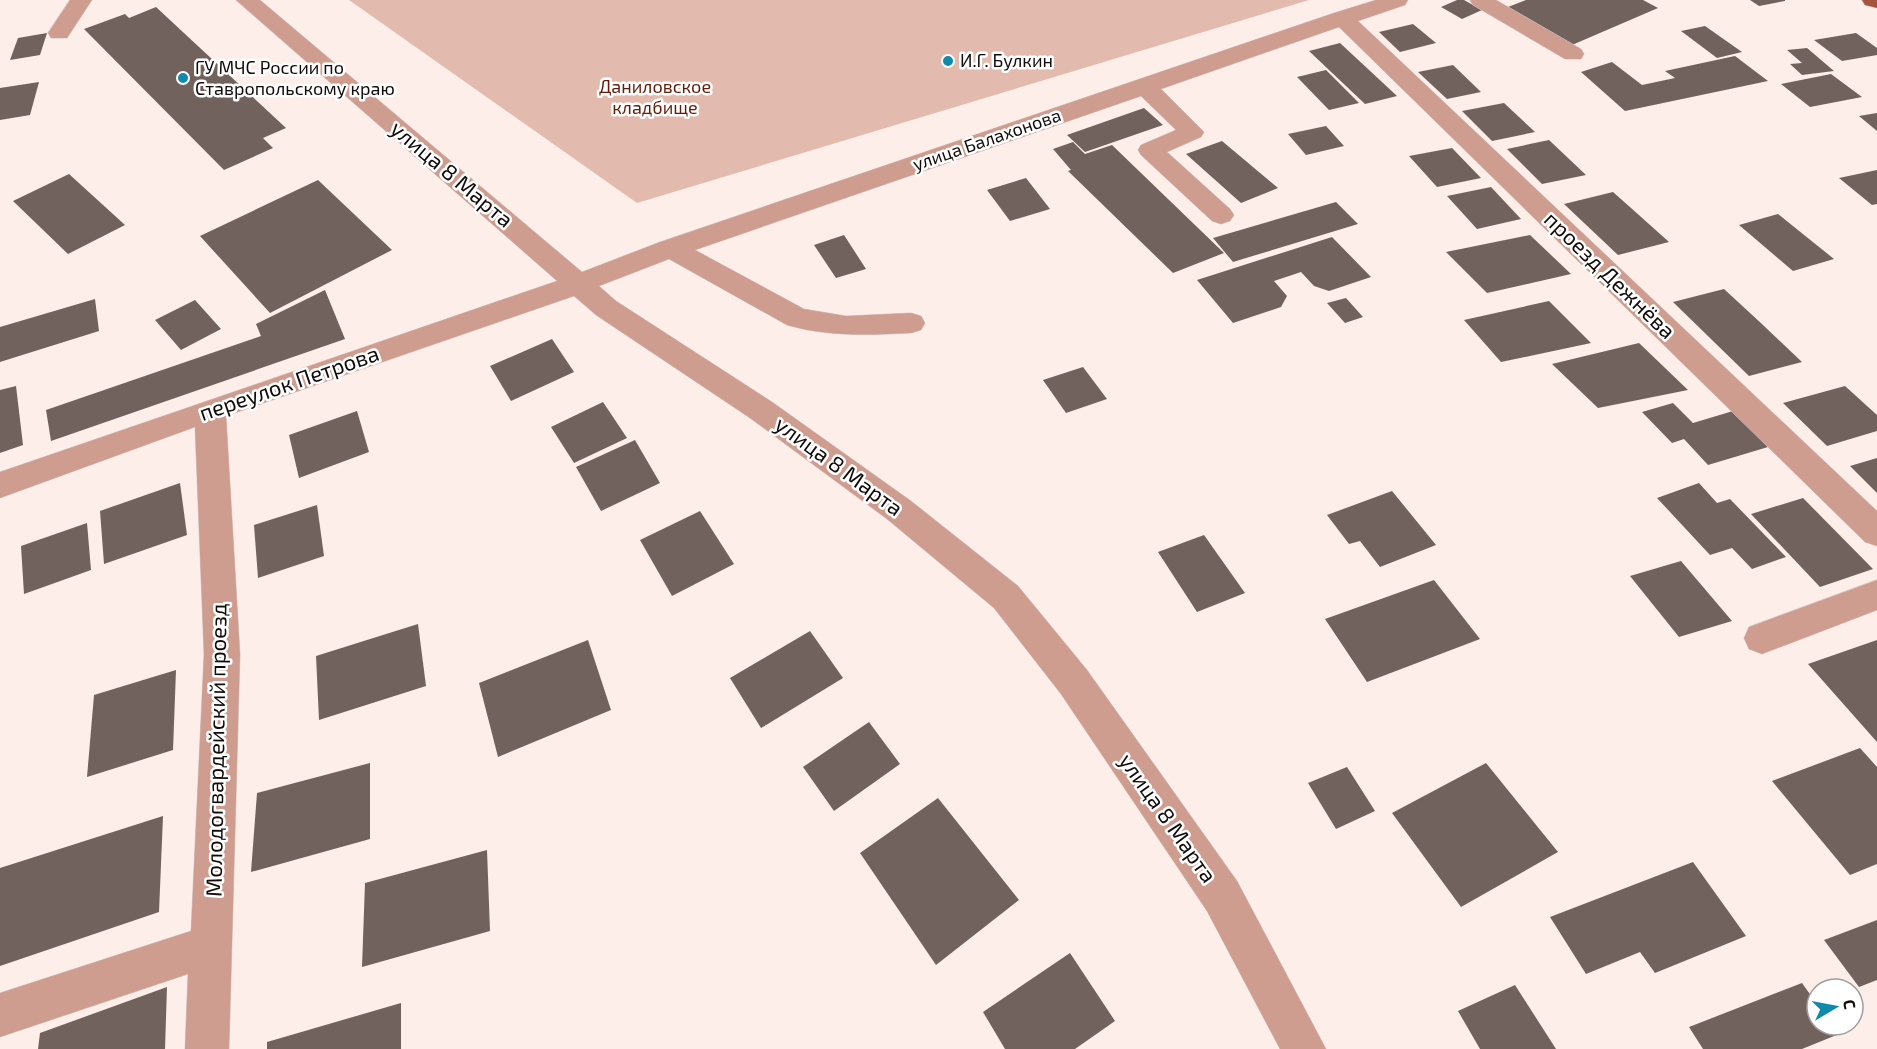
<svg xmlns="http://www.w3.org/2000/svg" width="1877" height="1049" viewBox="0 0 1877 1049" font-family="'Exo 2',sans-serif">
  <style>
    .green { fill: #e3baae }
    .building { fill: #72625e }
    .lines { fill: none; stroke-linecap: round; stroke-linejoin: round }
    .minor-casing { stroke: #d7cac6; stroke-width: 1 }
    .major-casing { stroke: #d7cac6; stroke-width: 1 }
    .minor { fill: #ce9d90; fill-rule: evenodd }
    .major { fill: #a7533d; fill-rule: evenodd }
    .poi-dot { fill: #0f89ac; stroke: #fff; stroke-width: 2 }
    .labels { text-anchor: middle; stroke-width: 5; stroke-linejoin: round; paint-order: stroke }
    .far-poi-label { font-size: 18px; fill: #110c0a; stroke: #fff; text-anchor: start }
    .far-park-label { font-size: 18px; fill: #631c07; stroke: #fff }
    .far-street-label { font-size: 18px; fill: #110c0a; stroke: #fff }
    .street-label { font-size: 22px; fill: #110c0a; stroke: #fff }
  </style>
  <rect width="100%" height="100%" fill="#fdeeea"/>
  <path class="green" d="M349,0H1309L637,203Z"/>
  <g class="building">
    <path d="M1457,0H1464L1482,10L1462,19L1441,7Z"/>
    <path d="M1526,0H1643L1658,8L1572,45L1508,7Z"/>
    <path d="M1750,0H1785V1L1759,6Z"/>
    <path d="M156,7L286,128L263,138L273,148L224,170L84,29L125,14L129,18Z"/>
    <path d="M1413,24L1436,43L1400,52L1379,32Z"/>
    <path d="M1705,26L1742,52L1717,58L1681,31Z"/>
    <path d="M47,33L40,55L10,60L18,38Z"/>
    <path d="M1856,33L1877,48V55L1842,61L1814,40Z"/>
    <path d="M1340,43L1368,69L1397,96L1365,104L1309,51Z"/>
    <path d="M1807,48L1834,71L1802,75L1790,64L1802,63L1787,50Z"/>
    <path d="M1735,56L1768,81L1625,111L1581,72L1612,62L1642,85L1675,78L1665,71Z"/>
    <path d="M1453,65L1481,92L1447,99L1418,72Z"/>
    <path d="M1326,70L1359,103L1329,110L1297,77Z"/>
    <path d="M1831,74L1862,97L1810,107L1781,84Z"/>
    <path d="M39,82L30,115L0,120V88Z"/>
    <path d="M1504,103L1535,132L1492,141L1462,111Z"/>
    <path d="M1144,108L1163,125L1085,152L1067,135Z"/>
    <path d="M1877,113V131L1859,116Z"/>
    <path d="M1326,126L1344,146L1306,155L1288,134Z"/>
    <path d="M1549,140L1586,175L1542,184L1507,149Z"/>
    <path d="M1222,141L1278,188L1241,203L1186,154Z"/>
    <path d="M1073,142L1085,154L1112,145L1224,253L1173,273L1068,171L1071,170L1053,149Z"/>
    <path d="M1452,148L1481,178L1437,187L1409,156Z"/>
    <path d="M1877,170V204L1872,205L1839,178Z"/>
    <path d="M69,174L125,225L68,254L13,201Z"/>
    <path d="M1026,178L1050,209L1010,221L987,190Z"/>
    <path d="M318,180L392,250L270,313L200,236Z"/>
    <path d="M1491,187L1521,219L1477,229L1447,196Z"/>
    <path d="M1613,192L1640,216L1669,242L1618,255L1564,204Z"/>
    <path d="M1336,202L1358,224L1233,262L1213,238Z"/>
    <path d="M1778,214L1834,259L1793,271L1739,225Z"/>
    <path d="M844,235L866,269L836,278L814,245Z"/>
    <path d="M1530,235L1571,274L1487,293L1446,252Z"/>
    <path d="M1332,237L1371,277L1329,291L1314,286L1301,272L1274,281L1287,296L1281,307L1233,323L1197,280Z"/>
    <path d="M1724,289L1763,325L1802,362L1749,376L1673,302Z"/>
    <path d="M325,290L345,339L51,441L46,410L261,336L256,324Z"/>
    <path d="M1346,298L1363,317L1345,323L1327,303Z"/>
    <path d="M95,299L99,331L0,362V327Z"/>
    <path d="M195,300L221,329L181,350L155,320Z"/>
    <path d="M1549,301L1591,343L1501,362L1464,320Z"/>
    <path d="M552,339L574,372L511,401L490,366Z"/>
    <path d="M1639,343L1688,390L1598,408L1552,364Z"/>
    <path d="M1083,367L1107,399L1066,413L1043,380Z"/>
    <path d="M16,386L23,445L0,453V390Z"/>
    <path d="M1845,386L1877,415V431L1827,446L1783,403Z"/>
    <path d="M603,402L627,438L574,463L551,427Z"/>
    <path d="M1673,403L1693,423L1733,411L1768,447L1708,465L1684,439L1672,443L1642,412Z"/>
    <path d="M357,411L369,452L299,478L289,435Z"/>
    <path d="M635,440L660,483L601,511L576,467Z"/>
    <path d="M1877,458V493L1850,466Z"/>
    <path d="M180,483L187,535L104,564L100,511Z"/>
    <path d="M1699,483L1717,503L1730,499L1786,557L1752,569L1732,548L1710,555L1657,498Z"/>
    <path d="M1392,491L1436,545L1380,567L1360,541L1349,544L1327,515Z"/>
    <path d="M1803,498L1873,569L1820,587L1751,514Z"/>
    <path d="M317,505L324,556L258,578L254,525Z"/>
    <path d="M700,511L734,564L672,596L640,540Z"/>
    <path d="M87,523L91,570L24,594L21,546Z"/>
    <path d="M1204,535L1245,593L1197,612L1158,552Z"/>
    <path d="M1681,561L1732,621L1679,637L1630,576Z"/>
    <path d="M1434,580L1480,639L1367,682L1325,619Z"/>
    <path d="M418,624L426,686L319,720L316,656Z"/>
    <path d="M810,631L843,678L761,728L730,678Z"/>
    <path d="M588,640L611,710L498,757L479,683Z"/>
    <path d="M1877,640V742L1808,664Z"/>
    <path d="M176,670L173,750L87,777L94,695Z"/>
    <path d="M869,722L900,764L834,811L803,767Z"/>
    <path d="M1860,748L1877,767V864L1850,875L1772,781Z"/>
    <path d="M370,763V839L251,872L257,793Z"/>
    <path d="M1486,763L1558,852L1461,907L1392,813Z"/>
    <path d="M1347,767L1375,811L1336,829L1308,783Z"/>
    <path d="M938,798L1019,900L936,965L860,853Z"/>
    <path d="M163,816L159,912L0,966V868Z"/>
    <path d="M487,850L490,931L362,967L365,883Z"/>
    <path d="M1693,862L1746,936L1655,973L1640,952L1586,974L1550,917Z"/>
    <path d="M1877,920V980L1859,987L1824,940Z"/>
    <path d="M1070,953L1115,1021L1075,1049H1005L983,1012Z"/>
    <path d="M1802,983L1817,1004V1025H1833L1839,1034L1802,1049H1703L1689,1027Z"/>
    <path d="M1515,985L1556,1049H1480L1458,1011Z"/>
    <path d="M167,987L165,1049H38L40,1033Z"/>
    <path d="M401,1003V1049H267V1042Z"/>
  </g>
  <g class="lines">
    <defs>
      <g id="minor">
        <path d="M70,0H92L67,38H51L48,33Z"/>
        <path d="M236,0H260L582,272L660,242L1334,13L1376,0H1408L1405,5L1358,21L1877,511V546L1865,542L1339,27L1161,89L1204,132L1201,137L1167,152L1230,209L1234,215L1230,221L1221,224L1212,221L1141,155L1138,150L1141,145L1176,130L1141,96L695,250L804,309L846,316L911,313L921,316L925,323L921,330L911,333C869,335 828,337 787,325L669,259L599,286L616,301L772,402L911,501L1018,586L1087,670L1237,881L1326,1049H1280L1207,911L1061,694L994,608L887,519L750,418L596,315L574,296L226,416L240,654L229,1049H185L188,974L0,1037V993L191,931L204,654L195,427L0,498V472L557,281Z"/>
        <path d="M1470,0H1496L1581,49L1584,54L1581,59H1565L1473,5Z"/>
        <path d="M1877,580V610L1762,654L1749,649L1744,638L1749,627Z"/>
      </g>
      <path id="major" d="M1862,0H1877V8L1865,5Z"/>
    </defs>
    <use href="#minor" class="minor-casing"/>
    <use href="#major" class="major-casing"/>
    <use href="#minor" class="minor"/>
    <use href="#major" class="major"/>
  </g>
  <g class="poi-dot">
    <circle cx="948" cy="61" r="6"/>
    <circle cx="183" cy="78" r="6"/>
  </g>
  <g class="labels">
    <g class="far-poi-label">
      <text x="960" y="67">И.Г. Булкин</text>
      <text x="195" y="74">ГУ МЧС России по<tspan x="195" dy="21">Ставропольскому краю</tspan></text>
    </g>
    <g class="far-park-label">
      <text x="655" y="93">Даниловское<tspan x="655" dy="21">кладбище</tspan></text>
    </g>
    <g class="far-street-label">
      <text transform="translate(987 140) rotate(-19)" y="6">улица Балахонова</text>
    </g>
    <g class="street-label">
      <text transform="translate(452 174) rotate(40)" y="8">улица 8 Марта</text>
      <text transform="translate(1610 275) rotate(44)" y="8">проезд Дежнёва</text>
      <text transform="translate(289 383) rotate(-19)" y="8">переулок Петрова</text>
      <text transform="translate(839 466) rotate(36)" y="8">улица 8 Марта</text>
      <text transform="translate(216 750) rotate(-89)" y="8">Молодогвардейский проезд</text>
      <text transform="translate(1168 818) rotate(55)" y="8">улица 8 Марта</text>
    </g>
  </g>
  <g transform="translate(1835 1007) rotate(80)"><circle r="28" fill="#ffffff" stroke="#a09e9d" stroke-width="1.5"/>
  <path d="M0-4.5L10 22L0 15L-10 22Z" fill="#0f89ac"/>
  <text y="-9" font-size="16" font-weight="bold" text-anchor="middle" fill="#110c0a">С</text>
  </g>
</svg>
